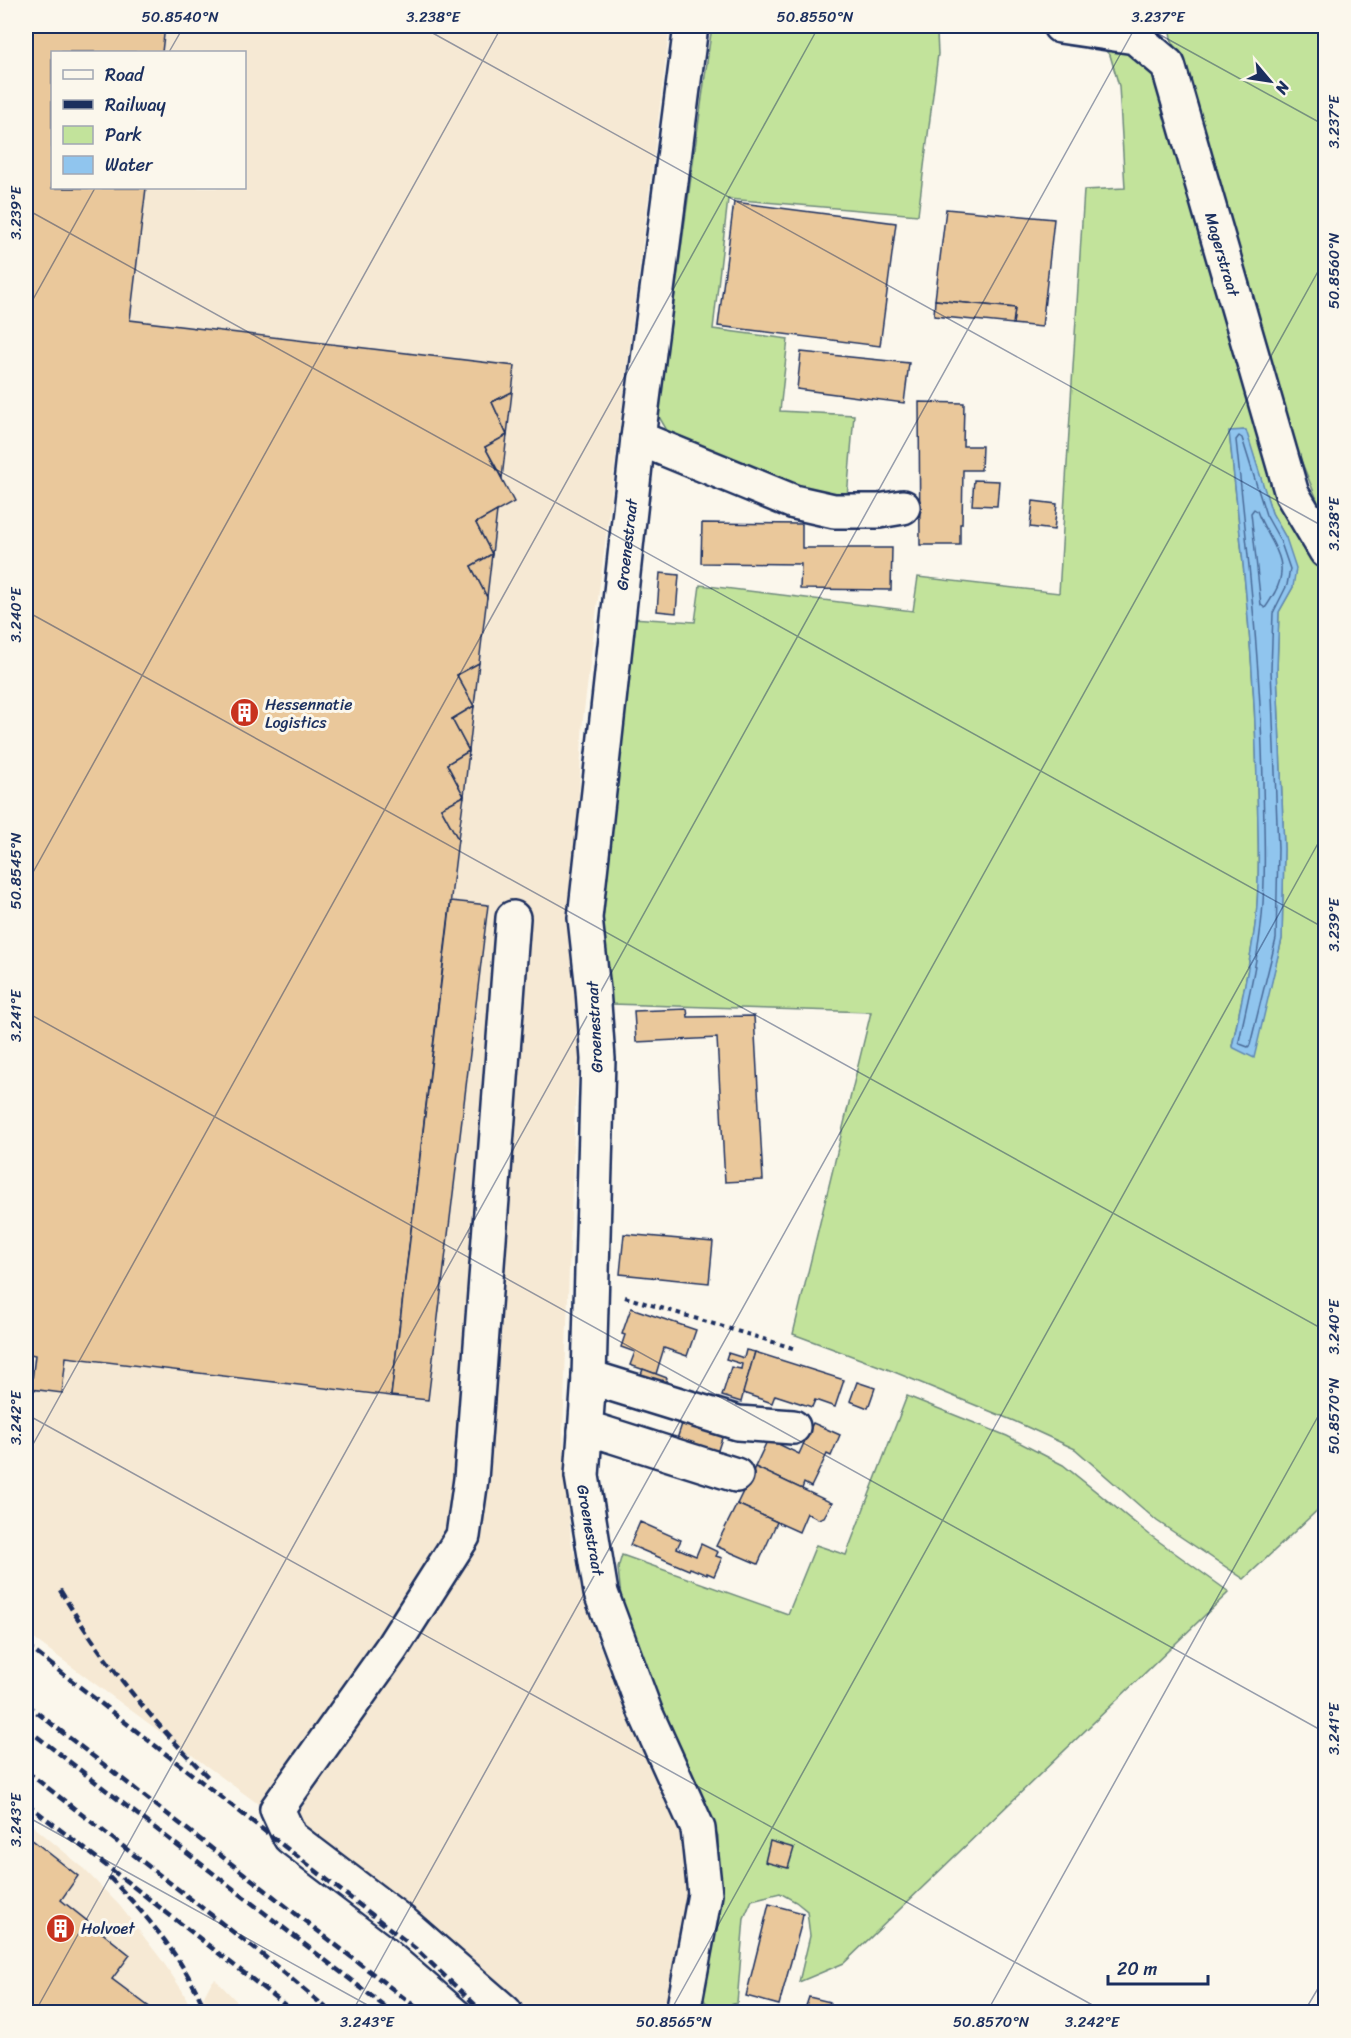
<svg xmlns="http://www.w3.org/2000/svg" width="1351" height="2038" viewBox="0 0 1351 2038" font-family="Sriracha,sans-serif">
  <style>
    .built { fill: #f6e9d4; fill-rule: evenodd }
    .green { fill: #c2e39b; stroke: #6e897c; stroke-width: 1.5; fill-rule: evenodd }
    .water { fill: #90c5ee; stroke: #6189b4; stroke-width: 1.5 }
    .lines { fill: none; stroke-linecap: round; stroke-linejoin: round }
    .shore { stroke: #4a6b98; stroke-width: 1.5 }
    .building { fill: #eac89b; stroke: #1b2f5e; stroke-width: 1.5 }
    .minor-casing { stroke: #1b2f5e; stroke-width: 38 }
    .path { stroke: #1b2f5e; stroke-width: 4; stroke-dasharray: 4.5 4.5; stroke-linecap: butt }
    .minor { stroke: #fbf7ec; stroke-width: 33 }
    .rail { stroke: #1b2f5e; stroke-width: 4.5; stroke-dasharray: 9 4.5; stroke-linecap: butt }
    .ticks { fill: none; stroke: #1b2f5e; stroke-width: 1.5; stroke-opacity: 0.45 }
    .labels { text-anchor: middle; stroke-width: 6; stroke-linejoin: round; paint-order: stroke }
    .street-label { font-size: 16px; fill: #1b2f5e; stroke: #fbf7ec }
    .poi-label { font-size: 16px; fill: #1b2f5e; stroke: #fbf7ec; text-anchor: start }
    .neatline { fill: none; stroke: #1b2f5e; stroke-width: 2 }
    .ticks-label { font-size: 15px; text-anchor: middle; fill: #1b2f5e }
  </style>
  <rect width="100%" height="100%" fill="#fbf7ec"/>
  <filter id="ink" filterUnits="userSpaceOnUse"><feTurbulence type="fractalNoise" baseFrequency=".0167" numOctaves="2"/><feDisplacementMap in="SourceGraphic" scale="12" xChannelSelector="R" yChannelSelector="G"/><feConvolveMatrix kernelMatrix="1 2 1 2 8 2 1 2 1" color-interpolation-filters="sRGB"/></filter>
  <g filter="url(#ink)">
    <g class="built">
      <path d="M26,26H670L583,719L572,921L583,1026L575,1105L563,1432L571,1541L597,1640L675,1813L686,1855L687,1912L670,2012H520L432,1932L26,1633ZM52,52H244V188H52Z"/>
      <path d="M26,1820L81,1866L120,1906L161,1959L182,1990L193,2012H26Z"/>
      <path d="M215,1979L247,2012H196L211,1983Z"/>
    </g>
    <g class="green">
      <path d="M712,26H931L937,33L938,54L918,215L728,199L713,329L788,339L780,411L854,415L847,497L803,488L669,434L658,415Z"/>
      <path d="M1169,26H1325V519L1286,424L1193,101L1171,38Z"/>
      <path d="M1098,44L1123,49L1144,61L1162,80L1325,566V1503L1244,1579L1157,1521L1075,1449L1014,1421L887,1369L793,1334L871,1012L612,1004L598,941L631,618L695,622L700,585L913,611L918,577L1059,593L1084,190L1125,188L1119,86L1110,55ZM1245,430L1272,513L1286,538L1293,587L1279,612L1277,670L1284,849L1282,939L1253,1057L1232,1046C1241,1003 1251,961 1256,917C1260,873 1258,829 1257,785C1255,667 1242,549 1229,432Z"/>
      <path d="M907,1396L1007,1436L1063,1465L1150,1535L1229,1592L844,1963L799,1982L810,1936L807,1911L796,1902L780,1893L752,1900L744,1918L737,2003L718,2008L705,2002L701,1988L718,1887V1836L630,1640L621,1597L618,1568L622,1555L788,1614L816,1545L846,1555Z"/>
    </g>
    <path class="water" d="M1246,430L1272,513L1286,538L1296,568L1293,587L1279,612L1277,670L1284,849L1282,939L1254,1058L1232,1047C1241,1004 1251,961 1256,917C1260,873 1258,829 1257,785C1255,666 1242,549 1229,431Z"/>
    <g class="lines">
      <g class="shore">
        <path d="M1239,436L1242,438L1266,515L1280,540L1290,569L1287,585L1273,613L1271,670L1278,849L1276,939L1250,1045L1248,1047L1240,1044L1239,1041C1248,1000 1258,959 1262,916C1266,872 1264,828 1263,784C1261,669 1248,554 1236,440Z"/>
        <path d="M1254,509L1257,511C1267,540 1293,559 1275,592C1272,597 1269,603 1265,608L1261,605L1251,513Z"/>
      </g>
    </g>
    <g class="building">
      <path d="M26,26H165L162,52H52V188H146L130,320L515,366L512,392L492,402L507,435L485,447L514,502L476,523L492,554L471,566L487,597L479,663L457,675L474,706L452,719L469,751L447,764L464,796L441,808L458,839L391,1396L66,1357L62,1393L31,1389L35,1355L26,1353Z"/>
      <path d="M734,202L896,223L880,346L718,326Z"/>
      <path d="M946,209L1054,219L1042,327L1013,324L1015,308L935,300Z"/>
      <path d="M935,300L1015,308L1013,324L934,316Z"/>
      <path d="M801,352L909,363L904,403L797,389Z"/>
      <path d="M512,392L507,435L492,402Z"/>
      <path d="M919,402L964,403L963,446H982L981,470H963L962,524H960V545H920Z"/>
      <path d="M507,435L502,478L485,447Z"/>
      <path d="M974,480L999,481L997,506L972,505Z"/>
      <path d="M1033,501L1057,504L1054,530L1030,527Z"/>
      <path d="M497,511L492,554L476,523Z"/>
      <path d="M702,523L802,524V548H892L891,590L800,589L801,564L701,563Z"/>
      <path d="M492,554L487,597L471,566Z"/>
      <path d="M660,573L679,575L676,613L657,611Z"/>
      <path d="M479,663L474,706L457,675Z"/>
      <path d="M474,706L469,751L452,719Z"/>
      <path d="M469,751L464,796L447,764Z"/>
      <path d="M464,796L458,839L441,808Z"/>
      <path d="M451,901L488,905L428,1400L391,1396Z"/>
      <path d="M687,1009L688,1017L754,1016L763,1180L725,1182L717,1038L636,1042L634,1011Z"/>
      <path d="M624,1234L713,1242L709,1283L620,1274Z"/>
      <path d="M631,1308L696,1330L687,1356L664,1348L656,1374L630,1365L635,1352L621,1347L625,1335L622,1334Z"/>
      <path d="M746,1350L755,1352L741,1402L722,1396L731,1367L741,1369L742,1364L726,1359L728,1353L744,1358Z"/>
      <path d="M755,1352L844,1380L835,1407L815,1400L812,1407L775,1395L772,1403L743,1393Z"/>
      <path d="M643,1369L667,1378L662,1391L638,1383Z"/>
      <path d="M857,1382L875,1388L868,1408L850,1401Z"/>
      <path d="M683,1421L724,1432L717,1453L677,1439Z"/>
      <path d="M813,1423L840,1435L831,1456L827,1454L811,1487L804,1483L802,1489L755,1467L768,1439L799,1454Z"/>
      <path d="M755,1467L832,1503L824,1517L818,1519L807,1513L799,1532L737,1504Z"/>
      <path d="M737,1504L777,1522L758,1564L716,1546Z"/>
      <path d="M640,1522L681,1540L677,1548L696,1556L701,1544L718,1552L716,1556L722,1558L714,1576L707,1573V1575L690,1568L689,1570L630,1545Z"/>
      <path d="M26,1835L78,1876L61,1900L130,1955L112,1979L156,2012H26Z"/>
      <path d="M770,1841L794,1848L788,1868L765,1862Z"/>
      <path d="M769,1904L803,1913L801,1925L779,2005L746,1996Z"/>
      <path d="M809,1997L830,2002L827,2012H804Z"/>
    </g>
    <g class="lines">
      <defs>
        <g id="minor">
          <path id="s1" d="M1060,26L1135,37L1168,65L1292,494L1326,551"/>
          <path d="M638,438L794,502L834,511H879L903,507"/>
          <path d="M589,1377L738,1423L793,1427"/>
          <path d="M585,1431L600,1432L736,1475"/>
          <path d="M505,2012L403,1923L290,1837L277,1809L391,1649L463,1536L471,1479L513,918"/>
          <path id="s2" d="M683,2012L705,1894L698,1829L646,1714L601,1593L582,1476L589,1377L598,1059L593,990L585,918L638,438L691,26"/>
        </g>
      </defs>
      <use href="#minor" class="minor-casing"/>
      <path class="path" d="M625,1297L796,1349"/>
      <use href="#minor" class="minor"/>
      <g class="rail">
        <path d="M60,1590C104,1663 150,1719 210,1779"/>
        <path d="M26,1645L416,1949L483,2012"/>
        <path d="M26,1704L422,2012"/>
        <path d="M26,1728L392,2012"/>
        <path d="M26,1771L264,1956L331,2012"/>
        <path d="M26,1803L294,2012"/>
        <path d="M109,1877C148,1916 185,1961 206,2012"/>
      </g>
    </g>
  </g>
  <path class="ticks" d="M420,26L1326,528M1144,26L1326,126M169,52L184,26M26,209L1326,929M26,312L95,188M26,611L1326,1331M26,885L502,26M26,1012L1326,1733M26,1414L1105,2012M26,1457L819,26M26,1816L380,2012M35,2012L1136,26M352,2012L1326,257M670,2012L1326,829M987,2012L1326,1402M1304,2012L1326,1975"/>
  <defs>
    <symbol id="building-disc" viewBox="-11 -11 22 22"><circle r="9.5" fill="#c8321e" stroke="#fbf7ec"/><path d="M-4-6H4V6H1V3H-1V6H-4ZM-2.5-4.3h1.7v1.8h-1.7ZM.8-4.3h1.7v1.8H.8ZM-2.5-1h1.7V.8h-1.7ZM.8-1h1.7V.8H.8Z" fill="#fff"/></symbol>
  </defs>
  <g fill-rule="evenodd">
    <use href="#building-disc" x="228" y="696" width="33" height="33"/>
    <use href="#building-disc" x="44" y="1912" width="33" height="33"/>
  </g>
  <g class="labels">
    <g class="street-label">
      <text dy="6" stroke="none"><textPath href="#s1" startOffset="316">Magerstraat</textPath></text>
      <text dy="6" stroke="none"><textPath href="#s2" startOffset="1494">Groenestraat</textPath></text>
      <text transform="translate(594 1027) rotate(-93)" y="6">Groenestraat</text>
      <text transform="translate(591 1530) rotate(80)" y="6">Groenestraat</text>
    </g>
    <g class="poi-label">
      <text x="265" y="710">Hessennatie<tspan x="265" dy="18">Logistics</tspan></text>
      <text x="81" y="1934">Holvoet</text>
    </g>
  </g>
  <rect width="1351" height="2038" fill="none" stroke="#fbf7ec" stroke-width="66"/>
  <rect x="51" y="51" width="195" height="138" fill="#fbf7ec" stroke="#a1a7b3" stroke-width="1.5"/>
  <rect x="63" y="70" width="30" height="9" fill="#fbf7ec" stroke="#a1a7b3" stroke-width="1.5"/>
  <text x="105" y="81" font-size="18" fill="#1b2f5e">Road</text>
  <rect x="63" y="100" width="30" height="9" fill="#1b2f5e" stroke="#a1a7b3" stroke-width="1.5"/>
  <text x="105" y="111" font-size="18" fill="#1b2f5e">Railway</text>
  <rect x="63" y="126" width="30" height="18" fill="#c2e39b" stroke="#a1a7b3" stroke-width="1.5"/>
  <text x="105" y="141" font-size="18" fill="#1b2f5e">Park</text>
  <rect x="63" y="156" width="30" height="18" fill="#90c5ee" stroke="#a1a7b3" stroke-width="1.5"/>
  <text x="105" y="171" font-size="18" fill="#1b2f5e">Water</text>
  <g transform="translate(1270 81) rotate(119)" stroke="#fbf7ec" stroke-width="4.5" paint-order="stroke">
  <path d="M0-4.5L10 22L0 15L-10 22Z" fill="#1b2f5e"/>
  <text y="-9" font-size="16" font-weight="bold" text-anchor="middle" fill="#1b2f5e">N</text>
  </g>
  <path d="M1108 1975v9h100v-9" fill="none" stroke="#1b2f5e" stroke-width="3"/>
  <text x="1117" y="1975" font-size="18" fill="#1b2f5e" stroke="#fbf7ec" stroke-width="4.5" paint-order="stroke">20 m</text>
  <rect x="33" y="33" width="1285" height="1972" class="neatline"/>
  <g class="ticks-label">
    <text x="180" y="22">50.8540°N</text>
    <text x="433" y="22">3.238°E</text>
    <text x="815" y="22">50.8550°N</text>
    <text x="1158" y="22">3.237°E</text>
    <text transform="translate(1334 122) rotate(-90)" y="5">3.237°E</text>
    <text transform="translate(16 213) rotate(-90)" y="5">3.239°E</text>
    <text transform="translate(1334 271) rotate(-90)" y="5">50.8560°N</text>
    <text transform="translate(1334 524) rotate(-90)" y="5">3.238°E</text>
    <text transform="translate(16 615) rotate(-90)" y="5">3.240°E</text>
    <text transform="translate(16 871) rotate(-90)" y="5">50.8545°N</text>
    <text transform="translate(1334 925) rotate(-90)" y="5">3.239°E</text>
    <text transform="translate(16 1016) rotate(-90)" y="5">3.241°E</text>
    <text transform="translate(1334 1327) rotate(-90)" y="5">3.240°E</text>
    <text transform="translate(1334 1416) rotate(-90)" y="5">50.8570°N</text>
    <text transform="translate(16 1418) rotate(-90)" y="5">3.242°E</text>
    <text transform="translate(1334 1729) rotate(-90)" y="5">3.241°E</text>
    <text transform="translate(16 1820) rotate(-90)" y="5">3.243°E</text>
    <text x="367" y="2027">3.243°E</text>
    <text x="674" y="2027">50.8565°N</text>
    <text x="991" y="2027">50.8570°N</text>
    <text x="1092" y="2027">3.242°E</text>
  </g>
</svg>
